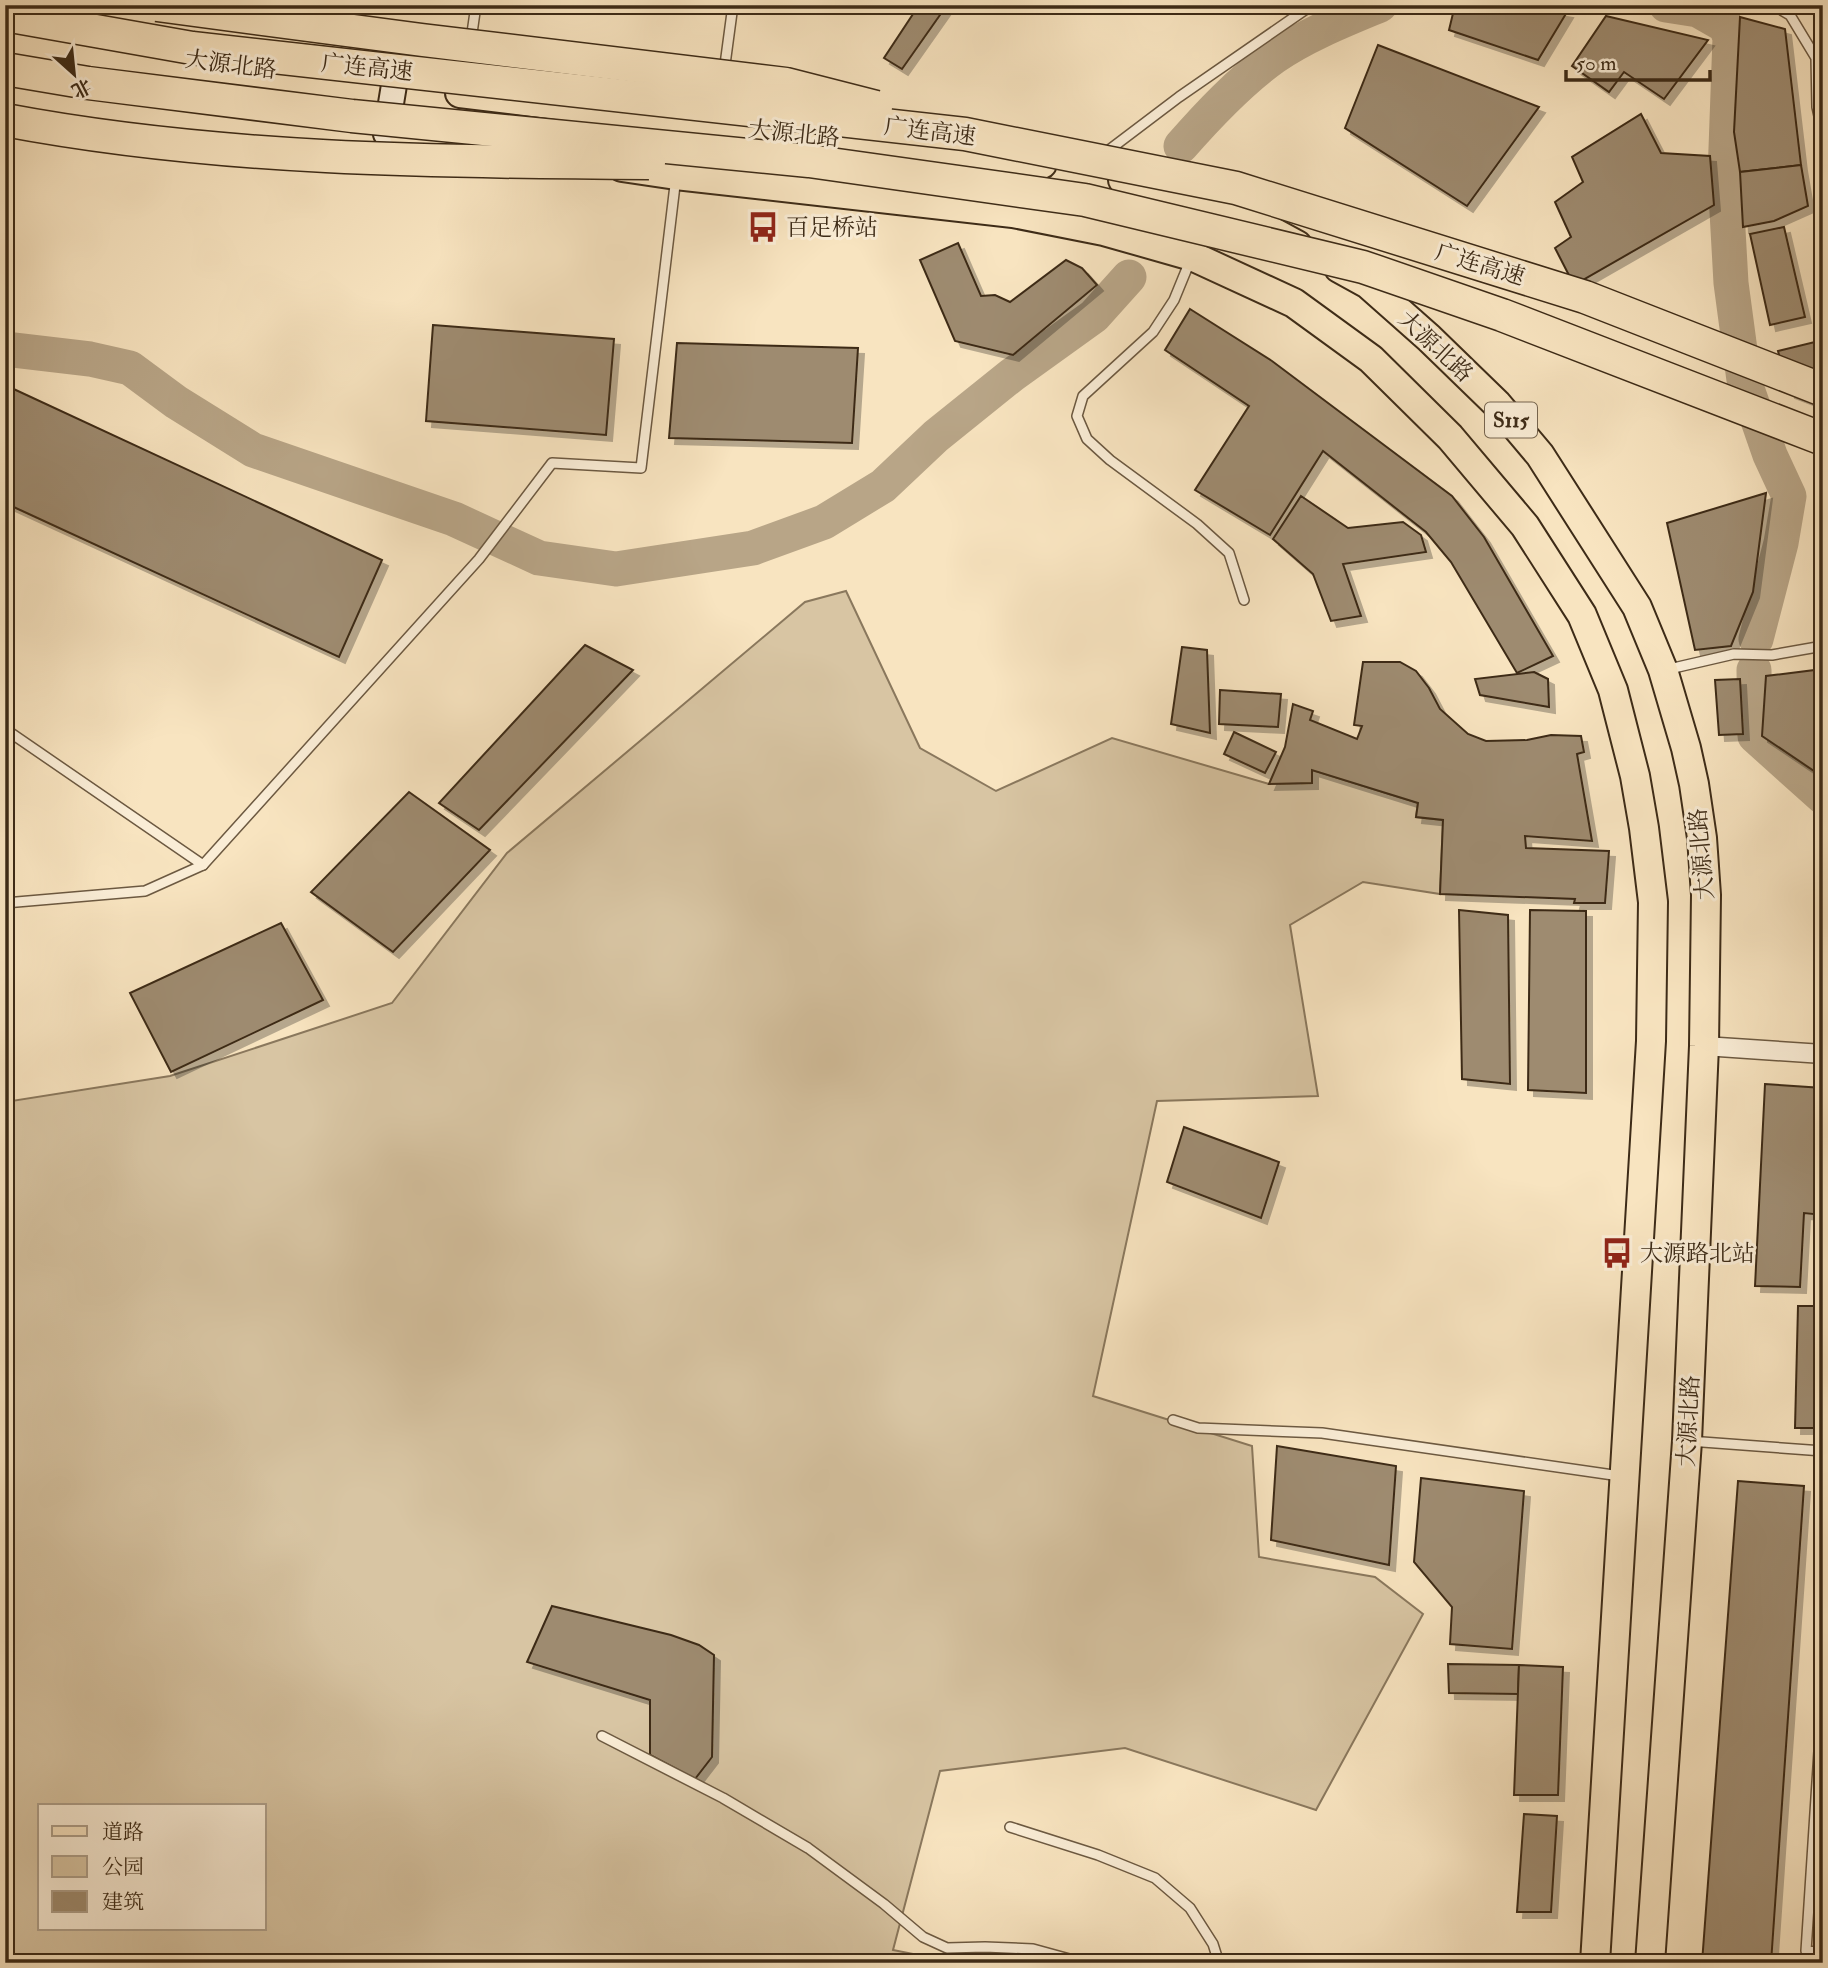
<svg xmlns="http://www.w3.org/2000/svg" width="1828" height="1968" viewBox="0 0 1828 1968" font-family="'IM FELL Double Pica','Noto Serif SC',serif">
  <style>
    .green { fill: #d8c5a3; stroke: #8a785d; stroke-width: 2; fill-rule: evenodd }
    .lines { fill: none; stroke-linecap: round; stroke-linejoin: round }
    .river { stroke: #b8a587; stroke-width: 35 }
    .building { fill: #9e8b6f; stroke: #3d2b17; stroke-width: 2; filter: url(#shadow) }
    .lane-casing { stroke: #6c5941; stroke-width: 12 }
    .street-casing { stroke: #6c5941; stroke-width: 21 }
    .secondary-casing { stroke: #3d2b17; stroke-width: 28 }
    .primary-casing { stroke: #3d2b17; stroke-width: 32 }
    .lane { stroke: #faedd6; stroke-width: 9 }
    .street { stroke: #faedd6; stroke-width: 18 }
    .secondary { stroke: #faedd6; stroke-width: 24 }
    .primary { stroke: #f8e4c0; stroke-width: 28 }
    .highway-bridge-casing { stroke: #3d2b17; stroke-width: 35; stroke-linecap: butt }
    .highway-bridge { stroke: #f8e4c0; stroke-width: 32 }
    .labels { text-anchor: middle; stroke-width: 6; stroke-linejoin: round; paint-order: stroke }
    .shield { fill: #faedd6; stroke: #766550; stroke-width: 2 }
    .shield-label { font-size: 21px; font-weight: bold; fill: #3d2b17 }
    .street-label { font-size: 23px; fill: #3d2b17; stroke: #faedd6 }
    .poi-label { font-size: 23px; fill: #3d2b17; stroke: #faedd6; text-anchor: start }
  </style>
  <defs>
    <filter id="shadow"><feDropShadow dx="6" dy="6" stdDeviation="0" flood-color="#0004"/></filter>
  </defs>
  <rect width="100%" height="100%" fill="#f8e4c0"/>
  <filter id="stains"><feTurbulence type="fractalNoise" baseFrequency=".00286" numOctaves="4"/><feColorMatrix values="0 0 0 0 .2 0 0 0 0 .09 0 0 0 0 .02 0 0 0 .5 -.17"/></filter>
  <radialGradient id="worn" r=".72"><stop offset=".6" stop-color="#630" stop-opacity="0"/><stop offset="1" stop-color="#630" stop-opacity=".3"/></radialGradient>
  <path class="green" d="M846,591L920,748L996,791L1112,738L1269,784L1312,783V770L1418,803L1416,817L1443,820L1440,894L1363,882L1290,925L1318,1096L1157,1101L1093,1396L1252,1446L1259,1557L1375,1577L1423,1614L1316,1810L1125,1748L940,1771L893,1950L958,1963H5V1102L170,1076L392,1003L507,853L805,602ZM40,1805H264V1928H40Z"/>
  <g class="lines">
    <g class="river">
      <path d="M1666,5L1698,10L1726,26L1730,38L1725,176L1731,283L1744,380L1770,455L1789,496L1781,543L1756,639"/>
      <path d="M1181,146C1209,114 1239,82 1274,57C1306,35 1344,20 1380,5"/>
      <path d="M5,349L90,359L130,368L176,402L253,450L454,519L539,558L616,569L753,548L824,522L883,486L936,436L1012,375L1094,316L1129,277"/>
      <path d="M1754,670L1755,736L1823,797"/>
    </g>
  </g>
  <g class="building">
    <path d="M919,5H947L902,69L884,58Z"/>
    <path d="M1455,5H1526L1567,12L1538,60L1449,30Z"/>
    <path d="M1606,16L1708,40L1664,99L1624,72L1609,92L1572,66Z"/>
    <path d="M1740,17L1785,29L1801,165L1740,172L1734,132Z"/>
    <path d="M1378,45L1539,107L1467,206L1345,128Z"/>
    <path d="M1641,114L1661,153L1710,156L1714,205L1574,285L1555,248L1571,237L1555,202L1583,182L1572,157Z"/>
    <path d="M1801,165L1808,206L1774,221L1743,227L1740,172Z"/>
    <path d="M1784,227L1805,317L1770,325L1750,234Z"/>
    <path d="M958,243L981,296L995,295L1010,302L1066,260L1082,268L1097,285L1013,355L955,341L920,260Z"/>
    <path d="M1190,309L1272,361L1452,496L1484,537L1553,656L1517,673L1451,562L1426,532L1323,451L1270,535L1195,490L1249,406L1165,350Z"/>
    <path d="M433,325L614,339L606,435L426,421Z"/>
    <path d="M1823,340V405L1789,392L1778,351Z"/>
    <path d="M677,343L858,348L852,443L669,438Z"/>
    <path d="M5,385L382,560L339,657L5,503Z"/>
    <path d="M1766,493L1753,592L1731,646L1695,650L1667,523Z"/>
    <path d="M1301,496L1348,528L1403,522L1421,535L1426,552L1343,564L1361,616L1331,621L1313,574L1273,539Z"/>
    <path d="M585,645L633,670L479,830L439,803Z"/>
    <path d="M1182,647L1207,650L1210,733L1171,724Z"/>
    <path d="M1363,662H1400L1416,671L1429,688L1440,709L1468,734L1486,741L1527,740L1551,735L1581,736L1584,752L1577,754L1592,841L1525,836L1526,848L1609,851L1605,903H1574L1575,899L1440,894L1443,820L1416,817L1418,803L1312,770V783L1269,784L1285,747L1293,704L1313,711L1310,720L1357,739L1362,726L1354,725Z"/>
    <path d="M1823,669V777L1762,736L1766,676Z"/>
    <path d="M1534,672L1548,679L1549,707L1480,695L1475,679Z"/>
    <path d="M1740,679L1743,734L1719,735L1715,680Z"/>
    <path d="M1220,690L1281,694L1278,727L1219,724Z"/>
    <path d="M1234,732L1276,752L1265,773L1224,754Z"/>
    <path d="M409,792L490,850L393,952L311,892Z"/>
    <path d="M1459,910L1508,915L1510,1084L1462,1079Z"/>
    <path d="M1530,910L1586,911V1093L1528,1090Z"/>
    <path d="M281,923L323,1000L171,1072L130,993Z"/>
    <path d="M1765,1084L1823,1088V1215L1804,1213L1800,1287L1755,1286Z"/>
    <path d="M1184,1127L1279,1162L1261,1218L1167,1182Z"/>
    <path d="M1798,1306H1823V1428H1795Z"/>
    <path d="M1277,1446L1396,1466L1389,1565L1271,1540Z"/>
    <path d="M1421,1478L1524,1491L1512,1649L1450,1644L1452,1607L1414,1562Z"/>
    <path d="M1738,1481L1804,1486L1771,1963H1702Z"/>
    <path d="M552,1606L671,1635L699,1645L714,1655L712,1757L695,1779L650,1755V1700L527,1662Z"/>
    <path d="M1448,1664L1519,1665L1518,1694L1449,1693Z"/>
    <path d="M1519,1665L1563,1667L1558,1795H1514Z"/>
    <path d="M1524,1814L1557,1816L1551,1912H1517Z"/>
  </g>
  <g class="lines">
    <defs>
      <g id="lane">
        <path d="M1773,5L1790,15L1816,58L1817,107L1823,134"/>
        <path d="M724,72L733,5"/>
        <path d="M466,75L476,5"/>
        <path d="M1105,153L1179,97L1312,5"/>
        <path d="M1190,261L1174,300L1153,332L1083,396L1077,416L1087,439L1110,460L1197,524L1229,553L1244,600"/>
        <path d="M1665,670L1734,654L1772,655L1823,646"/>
        <path d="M5,729L203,865"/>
        <path d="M5,903L145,891L203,865L479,559L552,463L641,468L676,177"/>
        <path d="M1173,1420L1198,1428L1322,1433L1620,1476"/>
        <path d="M1689,1441L1823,1451"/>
        <path d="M1823,1690L1806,1951L1823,1952"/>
        <path d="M602,1736L723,1798L808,1848L884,1904L923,1937L947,1948L985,1947L1033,1949L1084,1963"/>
        <path d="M1010,1827L1098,1855L1155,1878L1190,1908L1213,1944L1219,1963"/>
      </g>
      <path id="street" d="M1704,1046L1823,1054"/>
      <path id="secondary" d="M386,134L394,85"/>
      <g id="primary">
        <path d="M460,93L717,125L853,139L1042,164"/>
        <path d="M404,136L512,151"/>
        <path d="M622,167L676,175L1013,213L1104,231L1192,256L1294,303L1371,359L1450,437L1525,526L1582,615L1613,690L1635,776L1644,828L1653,902L1651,1041L1595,1963"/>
        <path d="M1123,180L1189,196L1243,216L1297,245"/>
        <path d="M1339,268L1368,284L1429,338L1497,404L1540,455L1637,607L1663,670L1686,748L1694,784L1702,838L1706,895L1704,1046L1687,1441L1650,1963"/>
      </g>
    </defs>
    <use href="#lane" class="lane-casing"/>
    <use href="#street" class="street-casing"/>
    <use href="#secondary" class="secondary-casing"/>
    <use href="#primary" class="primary-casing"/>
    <use href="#lane" class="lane"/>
    <use href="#street" class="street"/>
    <use href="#secondary" class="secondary"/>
    <use href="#primary" class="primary"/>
    <defs>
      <g id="highway-bridge">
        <path d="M157,5L422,40L786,84L876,107"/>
        <path d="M5,15L192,48L965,134L1236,188L1585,297L1823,390"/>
        <path d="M5,69L88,83L352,116L809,161L1085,200L1363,267L1502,315L1823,439"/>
        <path d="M5,120C217,160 435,162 649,163"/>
      </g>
    </defs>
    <use href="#highway-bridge" class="highway-bridge-casing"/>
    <use href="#highway-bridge" class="highway-bridge"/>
  </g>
  <defs>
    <symbol id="bus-bare" viewBox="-9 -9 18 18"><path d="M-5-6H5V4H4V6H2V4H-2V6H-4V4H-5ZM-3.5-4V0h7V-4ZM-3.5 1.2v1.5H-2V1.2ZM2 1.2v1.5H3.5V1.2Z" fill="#8f2418" stroke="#faedd6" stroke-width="2.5" paint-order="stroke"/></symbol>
  </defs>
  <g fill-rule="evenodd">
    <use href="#bus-bare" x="741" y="205" width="44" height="44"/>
    <use href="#bus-bare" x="1595" y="1231" width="44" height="44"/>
  </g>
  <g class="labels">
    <rect class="shield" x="1485" y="402.5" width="52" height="35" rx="5"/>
    <g class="shield-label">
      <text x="1511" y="427">S115</text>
    </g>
    <g class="street-label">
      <text transform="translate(231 64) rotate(7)" y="8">大源北路</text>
      <text transform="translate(367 67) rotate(6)" y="8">广连高速</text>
      <text transform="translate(930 131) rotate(7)" y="8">广连高速</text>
      <text transform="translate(794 133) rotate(6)" y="8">大源北路</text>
      <text transform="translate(1480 264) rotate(17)" y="8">广连高速</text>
      <text transform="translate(1436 346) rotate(43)" y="8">大源北路</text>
      <text transform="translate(1701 854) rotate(-95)" y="8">大源北路</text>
      <text transform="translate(1688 1421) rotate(-87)" y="8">大源北路</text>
    </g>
    <g class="poi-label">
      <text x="786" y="235">百足桥站</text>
      <text x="1640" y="1261">大源路北站</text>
    </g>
  </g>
  <rect width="1828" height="1968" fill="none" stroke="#f8e4c0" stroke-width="28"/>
  <rect x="7" y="7" width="1814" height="1954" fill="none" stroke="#3d2b17" stroke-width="3.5"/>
  <rect x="14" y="14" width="1800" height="1940" fill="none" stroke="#3d2b17" stroke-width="2"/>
  <rect x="38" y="1804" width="228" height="126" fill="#faedd6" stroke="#ae9f8a" stroke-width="2"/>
  <rect x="52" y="1826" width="35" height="10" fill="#f8e4c0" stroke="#ae9f8a" stroke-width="2"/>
  <text x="102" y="1839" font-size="21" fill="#3d2b17">道路</text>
  <rect x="52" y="1856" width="35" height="21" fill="#d8c5a3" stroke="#ae9f8a" stroke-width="2"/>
  <text x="102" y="1874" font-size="21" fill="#3d2b17">公园</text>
  <rect x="52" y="1891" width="35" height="21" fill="#9e8b6f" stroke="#ae9f8a" stroke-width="2"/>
  <text x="102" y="1909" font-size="21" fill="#3d2b17">建筑</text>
  <g transform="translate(74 74) rotate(153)" stroke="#faedd6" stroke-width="5" paint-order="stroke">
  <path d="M0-5L12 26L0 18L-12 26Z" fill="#3d2b17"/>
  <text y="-10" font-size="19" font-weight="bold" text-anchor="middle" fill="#3d2b17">北</text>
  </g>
  <path d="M1566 70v10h144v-10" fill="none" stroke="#3d2b17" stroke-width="3.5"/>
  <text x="1576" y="70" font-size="21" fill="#3d2b17" stroke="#faedd6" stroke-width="5" paint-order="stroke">50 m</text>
  <rect width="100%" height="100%" filter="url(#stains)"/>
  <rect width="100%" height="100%" fill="url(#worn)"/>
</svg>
